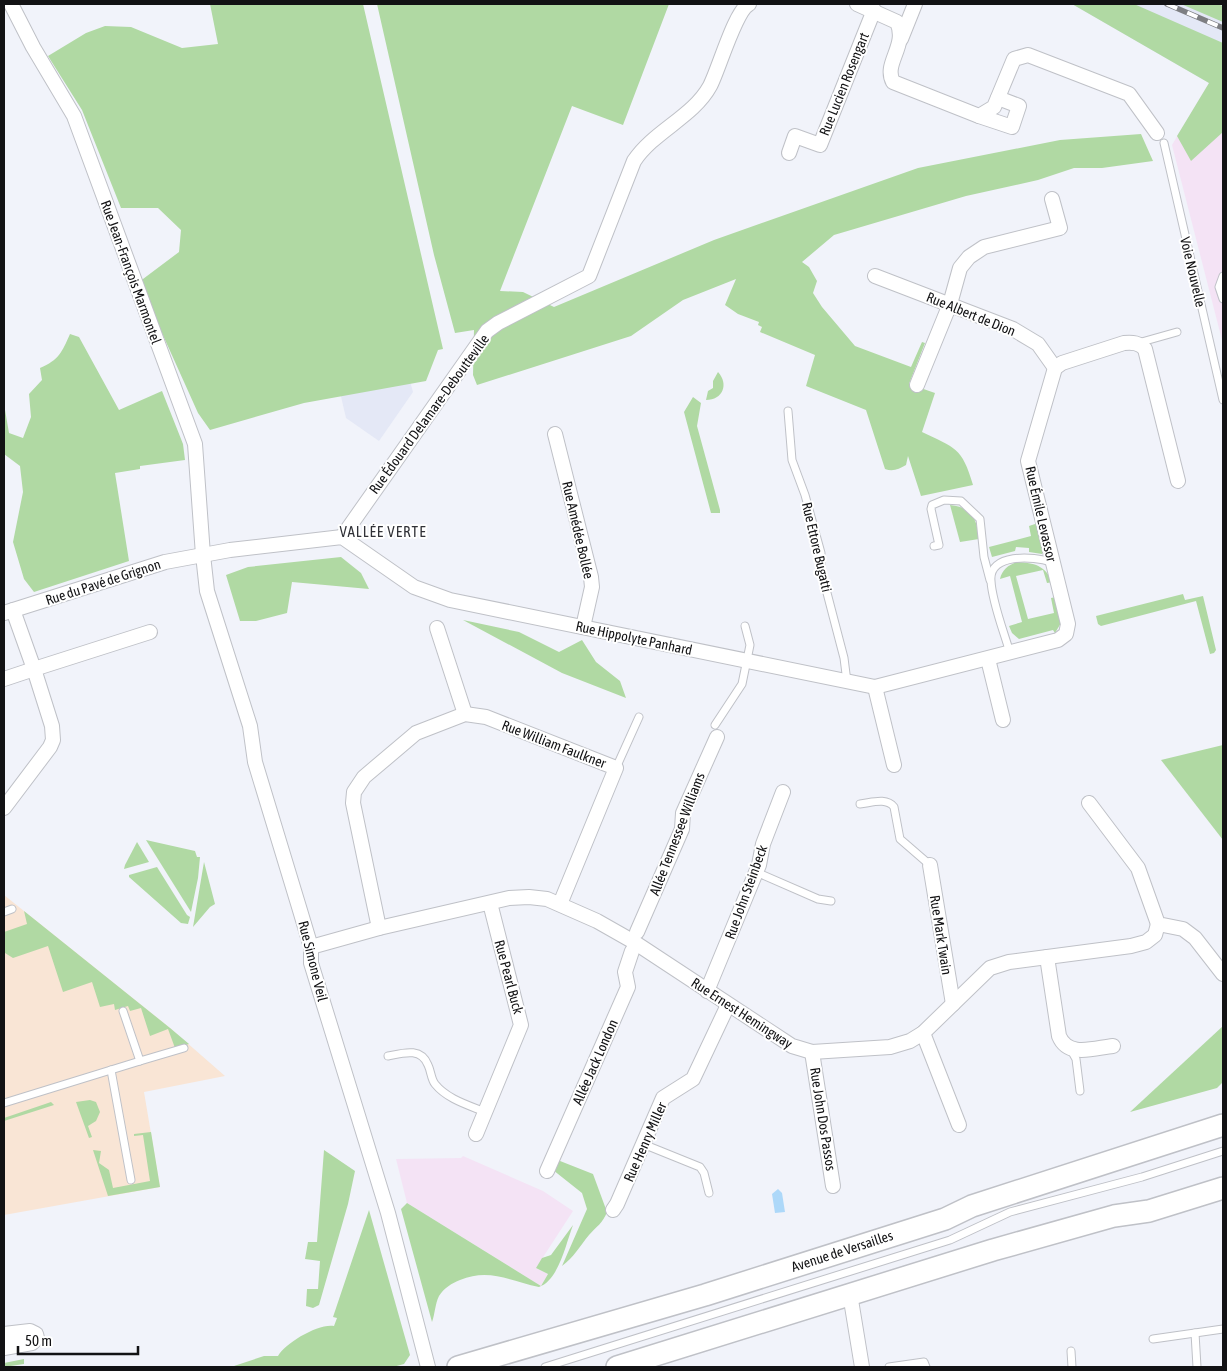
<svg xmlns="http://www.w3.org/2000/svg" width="1227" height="1371" viewBox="0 0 1227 1371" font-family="'Asap Condensed',sans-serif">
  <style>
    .commercial { fill: #f9e5d5 }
    .industrial { fill: #f4e3f5 }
    .built { fill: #e4e8f6 }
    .green { fill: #b0d9a3 }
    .water { fill: #add8f9 }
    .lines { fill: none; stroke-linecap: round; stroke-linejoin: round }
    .lane-casing { stroke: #bfc1c7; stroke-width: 9 }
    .street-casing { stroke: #bfc1c7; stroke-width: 16 }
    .primary-casing { stroke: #bfc1c7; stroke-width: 24 }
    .lane { stroke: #fff; stroke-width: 7 }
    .street { stroke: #fff; stroke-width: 14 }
    .primary { stroke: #fff; stroke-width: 21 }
    .rail-casing { stroke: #7d7e82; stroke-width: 5.5 }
    .rail { stroke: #fff; stroke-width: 4; stroke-dasharray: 11; stroke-linecap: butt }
    .labels { text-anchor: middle; stroke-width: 4; stroke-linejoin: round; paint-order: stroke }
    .street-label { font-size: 14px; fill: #121214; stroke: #fff }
    .neighbourhood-label { font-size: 15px; letter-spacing: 1px; fill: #303137; stroke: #fff }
  </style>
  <rect width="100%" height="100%" fill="#f1f3fa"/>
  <path class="commercial" d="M4,895L170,1028L225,1076L144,1092L160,1187L4,1215Z"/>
  <g class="industrial">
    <path d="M1209,83L1223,90V344L1172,145Z"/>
    <path d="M463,1156L543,1191L573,1211L536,1268L548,1274L541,1286L407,1203L396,1159L461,1158Z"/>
  </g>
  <g class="built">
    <path d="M1072,4H1223V90L1209,83Z"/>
    <path d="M408,374L413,392L379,441L346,418L339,388Z"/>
  </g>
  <g class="green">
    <path d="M210,4H363L443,349L438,350L426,381L304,403L210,430L198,413L139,282L179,252L181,230L158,208H121L82,110L48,56L86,33L105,26L131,27L182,48L218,44Z"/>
    <path d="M377,4H669L623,125L572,106L500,291L523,292L554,307L714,240L918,168L1060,140L1141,134L1153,161L1102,168H1074L1038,180L966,196L834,235L802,262L809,267L817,281L813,293L822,307L855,346L911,367L922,342L925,343L909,384L935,393L922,432C955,448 962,447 973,485L921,496L908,456L906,465C899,469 893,472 885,469L866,410L806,386L815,355L760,332L762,327L758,325L759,322L738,314L725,305L736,279L683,300L631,336L477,385L473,375L474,330L455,333L434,255Z"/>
    <path d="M1072,4H1134L1223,43V132L1191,161L1177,136L1209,83Z"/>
    <path d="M1181,4H1217L1223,6V22Z"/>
    <path d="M70,334L79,337L119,410L162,391L183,444L185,460L140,466V469L115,473L129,561L34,592L24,579L13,542L23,492L20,466L4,454V404L9,433L23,438L31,417L29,394L42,380L40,368C59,360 62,352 70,334Z"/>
    <path d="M718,372C729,384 723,400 706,400L708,391L713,388V381Z"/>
    <path d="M693,397L701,403L697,426L720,510V513H711L684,412Z"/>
    <path d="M950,505C972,507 977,519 979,539L960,542Z"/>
    <path d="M1038,523L1044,551L1042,554L1029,552V548L1016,547L1015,551L992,557L989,547L1031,536L1029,526Z"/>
    <path d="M341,557L361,573L369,589L292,582L287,613L256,621H240L226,575L248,567Z"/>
    <path d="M1017,562C1035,563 1044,565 1053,582L1047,583L1043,570L1016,576L1028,619L1054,613L1051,598L1056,597L1061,623L1055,633L1053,630L1019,639L1012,633L1009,626L1022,622L1010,576L1000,579C1002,570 1008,565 1017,562Z"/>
    <path d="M1183,594L1185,600L1203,596L1216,650L1214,653L1210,654L1196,601L1101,626L1098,624L1096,616Z"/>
    <path d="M463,620L519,632L559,652L582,640L596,662L620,681L626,698L562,673Z"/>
    <path d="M1223,745V840L1161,760Z"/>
    <path d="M146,840L195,851L197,857H200L198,878L191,912Z"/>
    <path d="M137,842L149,862L124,869L125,865Z"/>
    <path d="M204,862L215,904L210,907L193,927Z"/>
    <path d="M157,867L187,915L190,917L188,924L181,923L129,877V875Z"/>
    <path d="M24,911L170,1028L189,1044L175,1048L168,1029L150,1036L141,1008L130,1011L128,1006L115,1010L114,1004L100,1007L92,982L63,992L48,946L13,958L5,953L4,932L27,924Z"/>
    <path d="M1223,1026V1082L1217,1088L1130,1112Z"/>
    <path d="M90,1100L96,1102L100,1112L96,1121L88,1126L92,1137L89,1138L76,1102Z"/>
    <path d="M51,1102L54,1105L4,1121V1118Z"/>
    <path d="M151,1132L160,1187L108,1196L93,1150L101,1151L99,1163L109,1170L113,1188L150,1181L143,1135L134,1136V1134Z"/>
    <path d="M324,1150L355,1171L348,1204L319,1305L313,1308L306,1306L307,1289H318L320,1261L305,1259L308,1242H317Z"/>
    <path d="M555,1159L593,1174L607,1212C603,1223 596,1227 589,1235C580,1246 574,1257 562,1266L587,1209L582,1193L553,1170Z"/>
    <path d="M407,1203L541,1286L548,1274L536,1268L542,1258L551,1255L573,1225C566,1243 559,1280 539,1287C511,1281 489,1268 460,1280C452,1283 444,1288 439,1296C435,1304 435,1314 432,1322L401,1209Z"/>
    <path d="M369,1210L410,1355L404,1364L393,1367H231L264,1356H278C285,1343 319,1323 334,1326L337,1318L333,1317Z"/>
    <path d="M24,1359V1364L4,1367V1363Z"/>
  </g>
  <path class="water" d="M778,1189L782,1193L785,1212L775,1213L772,1194Z"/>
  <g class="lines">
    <defs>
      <g id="lane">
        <path d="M1164,143L1223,400"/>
        <path d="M1223,276L1219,287L1223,299"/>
        <path d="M1138,343L1177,332"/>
        <path d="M788,411L792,460L805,495L821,553V570L844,658L847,682"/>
        <path d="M934,546L939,545L931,509L932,505L944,500L961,501L980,519L984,557L990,580"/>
        <path d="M1010,653C1004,632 992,602 991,581C988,553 1034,556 1051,562"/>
        <path d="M715,725L742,684L750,645L745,626"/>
        <path d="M616,768L639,717"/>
        <path d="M860,804C871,803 886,797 894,807L900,839L930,865"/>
        <path d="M756,872L818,899L831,901"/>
        <path d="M4,912L12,909"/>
        <path d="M123,1011L140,1061L184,1048"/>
        <path d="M1071,1050L1076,1059L1080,1091"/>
        <path d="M388,1056C403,1053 421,1047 428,1065C431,1071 431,1079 435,1084C447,1099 468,1105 485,1112"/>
        <path d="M111,1070L131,1180"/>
        <path d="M4,1103L140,1061"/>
        <path d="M643,1144L700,1167L704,1173L709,1193"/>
        <path d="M1195,1333L1197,1367"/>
        <path d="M1153,1339L1223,1329"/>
        <path d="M1071,1351L1072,1367"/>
        <path d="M545,1367L950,1240L1010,1212L1142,1177L1223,1151"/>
        <path d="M889,1367L924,1362L926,1367"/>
      </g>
      <g id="street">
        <path d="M11,4L33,47L74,116L195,444L203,555L207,591L250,726L255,762L299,907L311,947V963L388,1213L428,1367"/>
        <path d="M857,4L897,22C908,46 883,63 893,82L979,116L994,107L1014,59L1028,55L1129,94L1157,133"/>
        <path d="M901,39L915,4"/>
        <path d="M979,116L1012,127L1019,106L998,98"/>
        <path d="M789,153L795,136L820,145L874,10"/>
        <path d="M875,276L1013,329L1038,344L1055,368"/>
        <path d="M917,385L950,304L960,268L969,257L984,247L1060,228L1052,199"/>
        <path d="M555,434L591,577L592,587L583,627"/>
        <path d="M342,537L487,331L498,323L589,276L634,161C654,131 693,117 710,86C719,69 735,11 749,4"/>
        <path d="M13,610L34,669L150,632"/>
        <path d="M4,613L165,562L230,550L342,537L414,587L450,600L875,687L1058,640L1066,634L1068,624L1028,461L1055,368L1062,363L1124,343C1133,342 1139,343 1145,349L1178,481"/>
        <path d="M437,628L465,714"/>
        <path d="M988,659L1003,720"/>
        <path d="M4,679L34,669L52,726L53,740L50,747L4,808"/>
        <path d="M875,687L894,765"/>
        <path d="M1089,803L1138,868L1158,924L1183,929L1195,938L1223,974"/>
        <path d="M930,865L953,1004"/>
        <path d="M379,928L353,803L354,792L364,777L416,733L465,714L486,717L616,768L560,904"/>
        <path d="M637,932L682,829L683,813L717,737"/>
        <path d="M311,947L379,928L509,898L529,897L547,899L597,921L634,942L792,1046L812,1052L890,1047L910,1041L923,1033L990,968L1009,962L1131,946L1146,942L1155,935L1158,924"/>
        <path d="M1047,957L1059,1036C1068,1058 1094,1048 1113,1046"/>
        <path d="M707,991L759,865L763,844L783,792"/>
        <path d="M923,1033L959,1125"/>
        <path d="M812,1052L833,1186"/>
        <path d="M476,1134L521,1025L490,903"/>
        <path d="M547,1171L628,987L625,972L632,951"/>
        <path d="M613,1210L617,1204L663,1098L693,1079L728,1005"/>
        <path d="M850,1294L862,1367"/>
        <path d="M4,1334L30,1331L36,1334L37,1338L32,1343L4,1348"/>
      </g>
      <g id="primary">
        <path d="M458,1367L705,1295L945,1219L972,1206L1223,1125"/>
        <path d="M617,1367L993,1250L1114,1216L1149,1211L1223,1188"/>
      </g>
    </defs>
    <use href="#lane" class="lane-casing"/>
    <use href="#street" class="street-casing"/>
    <use href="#primary" class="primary-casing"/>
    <use href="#lane" class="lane"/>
    <use href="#street" class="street"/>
    <use href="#primary" class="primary"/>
    <defs>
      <path id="rail" d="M1167,4L1223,28"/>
    </defs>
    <use href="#rail" class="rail-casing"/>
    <use href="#rail" class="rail"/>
  </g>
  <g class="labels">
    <g class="street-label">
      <text transform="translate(844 84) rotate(-68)" y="5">Rue Lucien Rosengart</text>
      <text transform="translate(131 272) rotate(70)" y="5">Rue Jean-François Marmontel</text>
      <text transform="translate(1193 272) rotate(77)" y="5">Voie Nouvelle</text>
      <text transform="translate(971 314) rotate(22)" y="5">Rue Albert de Dion</text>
      <text transform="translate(429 414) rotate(-54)" y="5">Rue Édouard Delamare-Deboutteville</text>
      <text transform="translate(1041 514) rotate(77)" y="5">Rue Émile Levassor</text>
      <text transform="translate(578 530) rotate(77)" y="5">Rue Amédée Bollée</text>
      <text transform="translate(817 547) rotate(77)" y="5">Rue Ettore Bugatti</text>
      <text transform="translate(103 582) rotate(-18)" y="5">Rue du Pavé de Grignon</text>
      <text transform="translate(634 638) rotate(12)" y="5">Rue Hippolyte Panhard</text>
      <text transform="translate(554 744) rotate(21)" y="5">Rue William Faulkner</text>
      <text transform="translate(677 834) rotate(-69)" y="5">Allée Tennessee Williams</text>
      <text transform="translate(746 892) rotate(-70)" y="5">Rue John Steinbeck</text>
      <text transform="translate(941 935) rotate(81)" y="5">Rue Mark Twain</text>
      <text transform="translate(313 961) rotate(76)" y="5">Rue Simone Veil</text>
      <text transform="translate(509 977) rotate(75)" y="5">Rue Pearl Buck</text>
      <text transform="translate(742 1013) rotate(33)" y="5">Rue Ernest Hemingway</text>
      <text transform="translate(595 1062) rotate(-66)" y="5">Allée Jack London</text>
      <text transform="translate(823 1119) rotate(81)" y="5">Rue John Dos Passos</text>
      <text transform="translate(645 1142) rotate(-66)" y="5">Rue Henry Miller</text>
      <text transform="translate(842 1251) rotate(-18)" y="5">Avenue de Versailles</text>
    </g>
    <g class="neighbourhood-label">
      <text x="383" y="537">VALLÉE VERTE</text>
    </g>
  </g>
  <rect width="1227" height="1371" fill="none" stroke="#121214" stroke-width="10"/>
  <path d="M18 1346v8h120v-8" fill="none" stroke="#121214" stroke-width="2.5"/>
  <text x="25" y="1346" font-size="15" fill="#121214" stroke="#ffffff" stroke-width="4" paint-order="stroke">50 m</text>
</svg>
